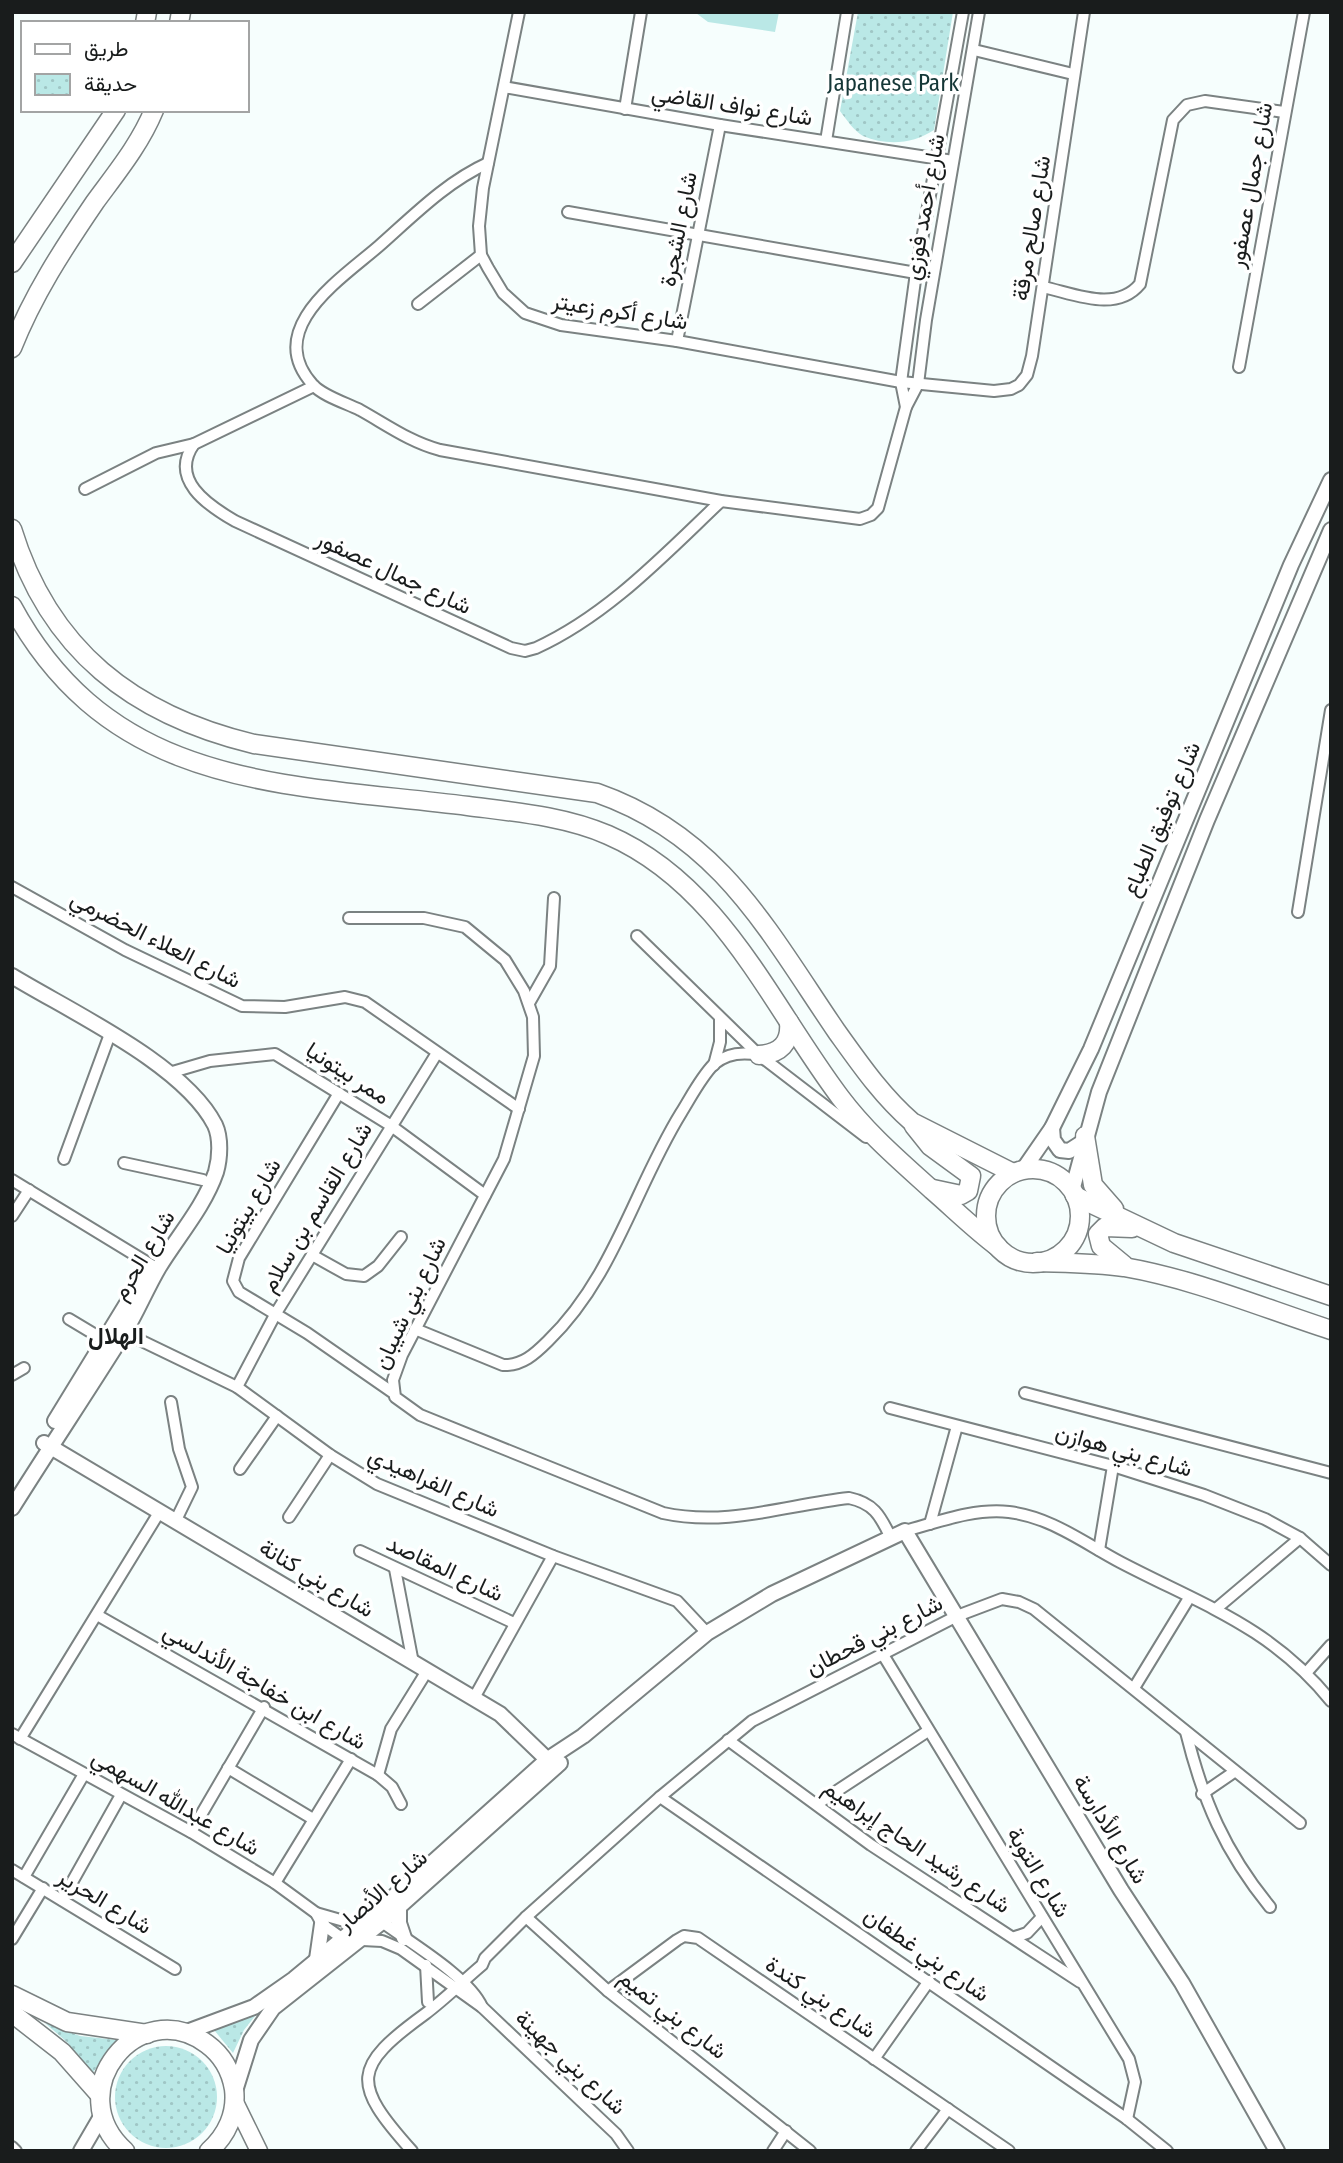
<svg xmlns="http://www.w3.org/2000/svg" width="1343" height="2163" viewBox="0 0 1343 2163" font-family="'Fira Sans Condensed',Vazirmatn,sans-serif">
  <style>
    .grass { fill: #bae8e6 }
    .park { fill: url(#park-dots) }
    .lines { fill: none; stroke-linecap: round; stroke-linejoin: round }
    .minor-casing { stroke: #7b8282; stroke-width: 14 }
    .tertiary-casing { stroke: #7b8282; stroke-width: 18 }
    .secondary-casing { stroke: #7b8282; stroke-width: 19 }
    .primary-casing { stroke: #7b8282; stroke-width: 21 }
    .minor { stroke: #fff; stroke-width: 10 }
    .tertiary { stroke: #fff; stroke-width: 14 }
    .secondary { stroke: #fff; stroke-width: 16 }
    .primary { stroke: #fff; stroke-width: 18 }
    .labels { text-anchor: middle; stroke-width: 7; stroke-linejoin: round; paint-order: stroke }
    .park-label { font-size: 23px; fill: #153737; stroke: #fff }
    .street-label { font-size: 23px; fill: #191c1c; stroke: #fff }
    .neighbourhood-label { font-size: 24px; font-weight: bold; fill: #191c1c; stroke: #fff }
  </style>
  <defs>
    <pattern id="park-dots" width="8" height="8" patternUnits="userSpaceOnUse" patternTransform="scale(1.75)"><rect width="8" height="8" fill="#bae8e6"/><path d="M2 2h.1M6 6h.1" fill="none" stroke="#9fc6c5" stroke-width="1.8" stroke-linecap="round"/></pattern>
  </defs>
  <rect width="100%" height="100%" fill="#f6fefd"/>
  <path class="grass" d="M779,12L775,32L708,22L696,13Z"/>
  <g class="park">
    <path d="M858,12H953L934,130C913,144 887,146 863,136C854,131 846,119 840,111Z"/>
    <path d="M259,2011L244,2030L233,2053L214,2030Z"/>
    <path d="M45,2023L80,2036L117,2040L91,2075L68,2043Z"/>
    <circle cx="166" cy="2097" r="51"/>
  </g>
  <g class="lines">
    <defs>
      <g id="minor">
        <path d="M519,12L483,188L479,226L481,255L488,268L503,293L525,313L561,325L677,341L901,382L994,391L1011,389L1019,385L1027,375L1032,356L1084,12"/>
        <path d="M974,50L1073,74"/>
        <path d="M504,87L720,125L953,161"/>
        <path d="M625,109L641,12"/>
        <path d="M826,141L847,12"/>
        <path d="M488,163C446,182 413,216 379,246C341,279 262,329 313,385C323,396 346,403 360,410C387,425 410,442 440,450L721,501L860,519L871,515L878,508L906,407L918,384L926,320L979,12"/>
        <path d="M568,212L916,273"/>
        <path d="M1043,287C1075,294 1116,313 1140,284L1173,120L1187,105L1205,101L1284,112"/>
        <path d="M418,304L481,255"/>
        <path d="M677,341L720,125"/>
        <path d="M1239,367L1304,12"/>
        <path d="M314,386L194,444C169,479 207,505 235,521L511,648L525,651L536,648C608,615 664,555 721,501"/>
        <path d="M906,407L901,382L916,273L963,12"/>
        <path d="M85,489L156,453L194,444"/>
        <path d="M12,887L125,950L242,1006L285,1007L345,997L365,1002L519,1109"/>
        <path d="M1298,912L1331,710"/>
        <path d="M349,918H424L465,927L505,960L524,991L533,1017L534,1056L504,1159L402,1355L393,1380L395,1397L420,1415L663,1513C727,1527 786,1505 849,1498C873,1503 880,1515 890,1536"/>
        <path d="M637,936L759,1055L866,1137"/>
        <path d="M529,1003L550,966L554,898"/>
        <path d="M714,1065L720,1042V1018"/>
        <path d="M169,1073L210,1061L275,1054L390,1125L485,1195"/>
        <path d="M339,1093L239,1258L233,1281L239,1292L307,1333L392,1392"/>
        <path d="M64,1159L110,1034"/>
        <path d="M124,1163L203,1180"/>
        <path d="M12,1180L158,1269"/>
        <path d="M12,1216L29,1190"/>
        <path d="M312,1255L346,1274L364,1276L378,1266L401,1237"/>
        <path d="M69,1319L109,1343"/>
        <path d="M415,1329L503,1365C522,1366 535,1354 548,1341C614,1277 634,1189 681,1113C691,1097 701,1077 714,1064C727,1053 744,1052 759,1055"/>
        <path d="M119,1330L237,1387L330,1455L377,1484L553,1556L677,1601L707,1633"/>
        <path d="M12,1375L24,1368"/>
        <path d="M237,1387L276,1313L437,1053"/>
        <path d="M1025,1393L1331,1473"/>
        <path d="M171,1402L179,1449L192,1487L176,1520"/>
        <path d="M890,1408L1113,1466L1204,1495L1265,1519L1300,1538L1331,1565"/>
        <path d="M240,1469L277,1416"/>
        <path d="M289,1517L330,1455"/>
        <path d="M930,1524L957,1426"/>
        <path d="M905,1531C938,1522 974,1508 1009,1512C1051,1517 1084,1543 1120,1562C1202,1605 1270,1626 1331,1701"/>
        <path d="M1099,1550L1113,1466"/>
        <path d="M360,1551L514,1623"/>
        <path d="M395,1569L413,1663"/>
        <path d="M1217,1608L1300,1538"/>
        <path d="M97,1615L378,1775L392,1787L401,1804"/>
        <path d="M882,1653L1129,2059L1135,2082L1127,2119"/>
        <path d="M1306,1673L1331,1645"/>
        <path d="M1134,1688L1189,1598"/>
        <path d="M474,1698L553,1556"/>
        <path d="M1186,1732C1203,1801 1225,1852 1270,1907"/>
        <path d="M12,1734L191,1832L275,1883L316,1913L322,1924L343,1939L382,1941L401,1949L482,2007L616,2134L628,2151"/>
        <path d="M20,1739L160,1511"/>
        <path d="M728,1740L871,1845L1080,1982"/>
        <path d="M228,1768L313,1819"/>
        <path d="M378,1775L391,1729L427,1671"/>
        <path d="M1202,1794L1234,1772"/>
        <path d="M660,1797L1127,2119L1167,2151"/>
        <path d="M817,1804L928,1731"/>
        <path d="M191,1832L264,1707"/>
        <path d="M12,1870L175,1969"/>
        <path d="M24,1877L84,1774"/>
        <path d="M275,1883L351,1759"/>
        <path d="M62,1900L121,1795"/>
        <path d="M316,1913L358,1925L382,1922C409,1942 469,1977 482,2007"/>
        <path d="M526,1917L608,1991L810,2151"/>
        <path d="M1015,1937L1027,1933L1042,1917"/>
        <path d="M12,1939L43,1888"/>
        <path d="M426,1965L428,2002"/>
        <path d="M608,1991L677,1940L684,1936L698,1938L1009,2151"/>
        <path d="M874,2059L929,1981"/>
        <path d="M12,2147L16,2151"/>
        <path d="M412,2151C351,2083 352,2067 425,2014C445,1999 463,1981 482,1965L485,1958L526,1917L660,1797L752,1721L957,1616L1002,1599L1019,1602L1034,1609L1300,1823"/>
        <path d="M773,2151L786,2131"/>
        <path d="M916,2151L948,2109"/>
      </g>
      <g id="tertiary">
        <path d="M12,976C71,1012 184,1064 215,1125C221,1138 220,1158 216,1172C204,1207 178,1236 159,1267C146,1289 137,1312 124,1333C87,1392 49,1449 12,1508"/>
        <path d="M1052,1128L1053,1140L1060,1150L1069,1151L1083,1142"/>
        <path d="M1023,1170L1052,1128L1091,1049L1291,565L1331,480"/>
        <path d="M1072,1191L1099,1092L1207,820L1331,530"/>
        <path d="M55,1421L145,1274"/>
        <path d="M44,1443L500,1714L555,1767"/>
        <path d="M399,1907V1923L404,1938"/>
        <path d="M317,1959L322,1924"/>
        <path d="M184,2033L254,2007L294,1979L403,1889L548,1759L583,1736L707,1633L772,1594L905,1531L1121,1890L1182,1983L1277,2151"/>
        <path d="M235,2091L251,2040L273,2008L382,1922L560,1763"/>
        <path d="M81,2151L102,2115"/>
      </g>
      <path id="secondary" d="M234,2100L259,2151"/>
      <g id="primary">
        <path d="M145,23L147,12"/>
        <path d="M179,23L181,12"/>
        <path d="M12,263L116,110"/>
        <path d="M12,348C33,295 63,249 95,202C117,172 140,144 154,110"/>
        <path d="M12,529C49,650 133,715 254,744L597,793C720,836 768,931 837,1032C860,1064 882,1096 912,1122L1013,1173"/>
        <path d="M12,606C112,791 286,783 468,806C515,812 564,816 608,835C721,884 770,1004 840,1097C867,1133 899,1160 932,1190C954,1209 974,1229 998,1247"/>
        <path d="M759,1055C780,1054 791,1043 789,1022"/>
        <path d="M914,1126L930,1146L971,1176L968,1191L961,1195L933,1189"/>
        <path d="M1085,1136L1093,1185L1114,1209"/>
        <circle cx="1033" cy="1216" r="47"/>
        <path d="M1075,1196L1174,1243L1331,1296"/>
        <path d="M1037,1262C1066,1263 1095,1263 1124,1267C1194,1279 1263,1308 1331,1330"/>
        <path d="M1124,1265L1101,1246L1098,1234L1105,1227L1132,1228"/>
        <path d="M12,1995L67,2022L147,2034"/>
        <path d="M12,2013L62,2052L100,2095"/>
        <path d="M125,2151C59,2092 138,1993 207,2044C222,2055 231,2071 234,2089C237,2113 227,2135 209,2151"/>
      </g>
    </defs>
    <use href="#minor" class="minor-casing"/>
    <use href="#tertiary" class="tertiary-casing"/>
    <use href="#secondary" class="secondary-casing"/>
    <use href="#primary" class="primary-casing"/>
    <use href="#minor" class="minor"/>
    <use href="#tertiary" class="tertiary"/>
    <use href="#secondary" class="secondary"/>
    <use href="#primary" class="primary"/>
  </g>
  <g class="labels">
    <g class="park-label">
      <text x="893" y="91">Japanese Park</text>
    </g>
    <g class="street-label">
      <text transform="translate(732 105) rotate(9)" y="8">شارع نواف القاضي</text>
      <text transform="translate(1250 185) rotate(-80)" y="8">شارع جمال عصفور</text>
      <text transform="translate(924 207) rotate(-80)" y="8">شارع أحمد فوزي</text>
      <text transform="translate(1031 228) rotate(-81)" y="8">شارع صالح مرقة</text>
      <text transform="translate(678 229) rotate(-79)" y="8">شارع الشجرة</text>
      <text transform="translate(620 311) rotate(9)" y="8">شارع أكرم زعيتر</text>
      <text transform="translate(394 572) rotate(25)" y="8">شارع جمال عصفور</text>
      <text transform="translate(1161 819) rotate(-67)" y="8">شارع توفيق الطباع</text>
      <text transform="translate(156 939) rotate(27)" y="8">شارع العلاء الحضرمي</text>
      <text transform="translate(348 1073) rotate(33)" y="8">ممر بيتونيا</text>
      <text transform="translate(248 1206) rotate(-60)" y="8">شارع بيتونيا</text>
      <text transform="translate(316 1207) rotate(-59)" y="8">شارع القاسم بن سلام</text>
      <text transform="translate(143 1255) rotate(-59)" y="8">شارع الحرم</text>
      <text transform="translate(409 1303) rotate(-65)" y="8">شارع بني شيبان</text>
      <text transform="translate(1124 1450) rotate(16)" y="8">شارع بني هوازن</text>
      <text transform="translate(434 1482) rotate(24)" y="8">شارع الفراهيدي</text>
      <text transform="translate(445 1568) rotate(25)" y="8">شارع المقاصد</text>
      <text transform="translate(317 1578) rotate(31)" y="8">شارع بني كنانة</text>
      <text transform="translate(874 1635) rotate(-27)" y="8">شارع بني قحطان</text>
      <text transform="translate(265 1686) rotate(30)" y="8">شارع ابن خفاجة الأندلسي</text>
      <text transform="translate(176 1802) rotate(30)" y="8">شارع عبدالله السهمي</text>
      <text transform="translate(1111 1829) rotate(59)" y="8">شارع الأدارسة</text>
      <text transform="translate(917 1846) rotate(34)" y="8">شارع رشيد الحاج إبراهيم</text>
      <text transform="translate(1039 1872) rotate(59)" y="8">شارع التوبة</text>
      <text transform="translate(382 1890) rotate(-41)" y="8">شارع الأنصار</text>
      <text transform="translate(105 1901) rotate(31)" y="8">شارع الحرير</text>
      <text transform="translate(927 1954) rotate(35)" y="8">شارع بني غطفان</text>
      <text transform="translate(821 1997) rotate(34)" y="8">شارع بني كندة</text>
      <text transform="translate(673 2014) rotate(38)" y="8">شارع بني تميم</text>
      <text transform="translate(571 2062) rotate(43)" y="8">شارع بني جهينة</text>
    </g>
    <g class="neighbourhood-label">
      <text x="116" y="1344">الهلال</text>
    </g>
  </g>
  <rect width="1343" height="2163" fill="none" stroke="#191c1c" stroke-width="28"/>
  <rect x="21" y="21" width="228" height="91" fill="#ffffff" stroke="#a3a4a4" stroke-width="2"/>
  <rect x="35" y="44" width="35" height="10" fill="#ffffff" stroke="#a3a4a4" stroke-width="2"/>
  <text x="84" y="56" font-size="21" fill="#191c1c">طريق</text>
  <rect x="35" y="74" width="35" height="21" fill="url(#park-dots)" stroke="#a3a4a4" stroke-width="2"/>
  <text x="84" y="91" font-size="21" fill="#191c1c">حديقة</text>
</svg>
